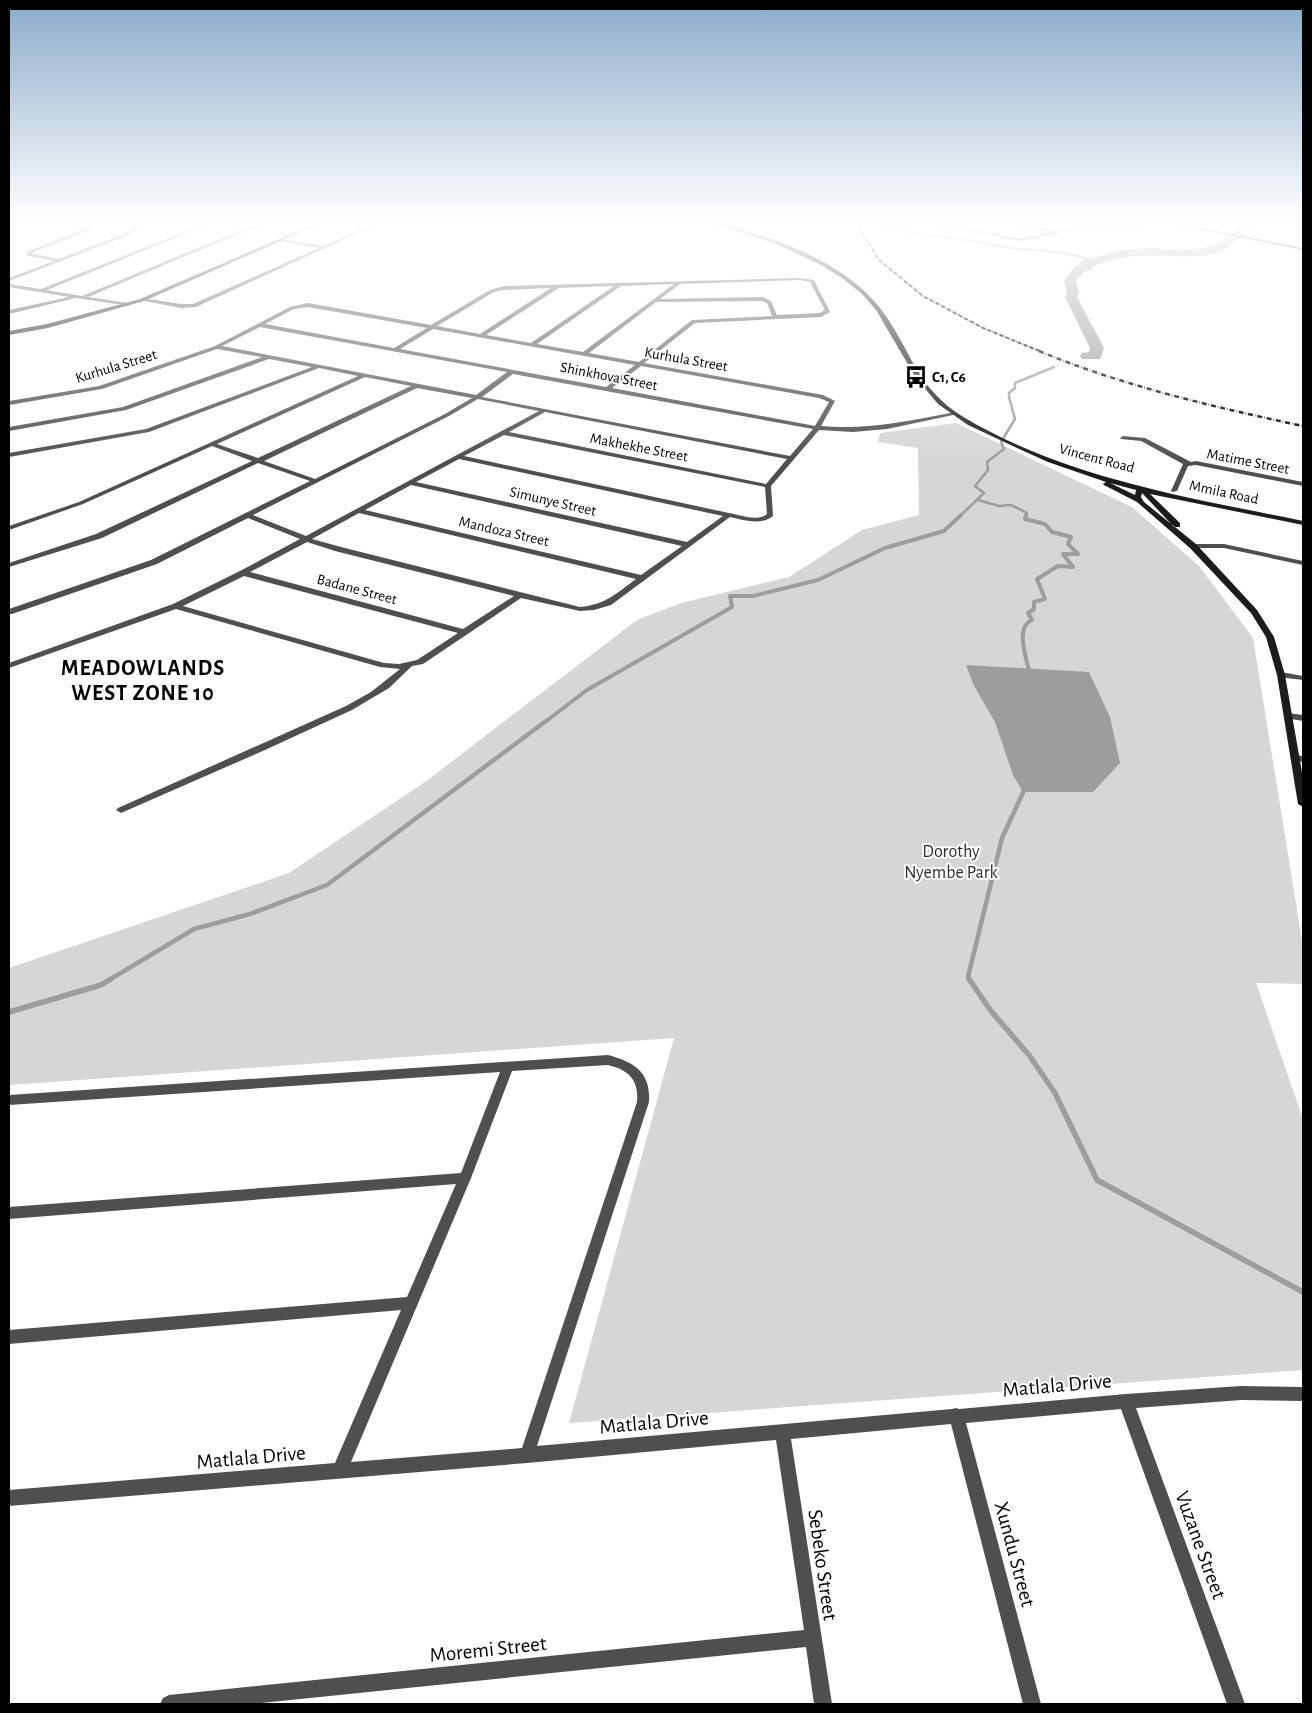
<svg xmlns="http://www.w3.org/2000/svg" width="1312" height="1713" viewBox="0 0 1312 1713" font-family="'Alegreya Sans',sans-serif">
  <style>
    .green { fill: #d6d6d6 }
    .water { fill: #9d9d9d }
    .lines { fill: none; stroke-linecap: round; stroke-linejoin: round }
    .stream-far4 { stroke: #9d9d9d; stroke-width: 2 }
    .stream-far3 { stroke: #9d9d9d; stroke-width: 2.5 }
    .stream-far2 { stroke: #9d9d9d; stroke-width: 4 }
    .stream-far1 { stroke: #9d9d9d; stroke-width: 4.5 }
    .stream { stroke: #9d9d9d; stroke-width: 5.5 }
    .river { fill: #9d9d9d; fill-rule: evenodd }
    .street { fill: #4f4f4f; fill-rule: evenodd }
    .secondary { fill: #1c1c1c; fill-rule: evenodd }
    .rail-far1 { stroke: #000; stroke-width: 2; stroke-dasharray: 4 1 0.5 1; stroke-linecap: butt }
    .rail { stroke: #000; stroke-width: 2.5; stroke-dasharray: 5 2 0.5 2; stroke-linecap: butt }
    .labels { text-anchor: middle; stroke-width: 4; stroke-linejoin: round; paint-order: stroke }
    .far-street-label { font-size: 15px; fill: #000; stroke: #fff }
    .far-poi-label { font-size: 15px; font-weight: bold; fill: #000; stroke: #fff; text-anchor: start }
    .park-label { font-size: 18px; fill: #2d2d2d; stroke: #fff }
    .near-street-label { font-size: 21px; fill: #000; stroke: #fff }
    .district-label { font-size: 22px; font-weight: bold; letter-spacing: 1px; fill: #000; stroke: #fff }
  </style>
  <rect width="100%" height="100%" fill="#fff"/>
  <path class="green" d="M956,423L1132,507L1199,566L1253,638L1303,947V984L1256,983L1303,1119V1370L569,1423L674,1038L9,1085V968L289,873L425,782L637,620L681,603L789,577L862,530L919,515L918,448L878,442L880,433Z"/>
  <path class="water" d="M966,665L1089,672L1110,717L1120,763L1093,792H1023L1013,775L995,722L974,686Z"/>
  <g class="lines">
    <path class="stream-far4" d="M871,221L907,232L974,241L1011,248L1066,253L1095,261"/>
    <g class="stream-far3">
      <path d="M978,500L999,506L1011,505L1027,513L1026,516"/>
      <path d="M960,516L984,493L975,486L988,470L987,462L1004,449L1001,442L1015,419L1009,397V393L1015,388V383L1054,367"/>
    </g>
    <g class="stream-far2">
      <path d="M1026,515L1025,519L1045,524L1052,532L1071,537L1068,544L1078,554H1063L1073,567L1058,566L1037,579L1045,599L1034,602V609L1028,613L1032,620C1015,627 1026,657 1029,671"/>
      <path d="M545,722L587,690L732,607L730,596H753L818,580L885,548L944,531L961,515"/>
    </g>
    <g class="stream-far1">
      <path d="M109,980L194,929L250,914L327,885L546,721"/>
      <path d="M970,980L968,977L1002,838L1026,786"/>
    </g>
    <g class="stream">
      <path d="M969,979L991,1011L1029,1055L1055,1093L1097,1180L1303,1292"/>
      <path d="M9,1012L101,985L111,979"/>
    </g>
    <path class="river" d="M1243,221H1255C1220,271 1185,252 1134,256C1119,257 1106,262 1093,266L1091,270L1083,272L1076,281L1079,293L1077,297L1104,348L1100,359H1082L1080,356L1082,353L1089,352L1090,348L1065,297L1067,293L1064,281L1075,266L1080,265L1082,261C1098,257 1114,251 1130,249C1174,245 1213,263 1243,221Z"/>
    <g class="street">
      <path d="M9,221H52L9,223Z"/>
      <path d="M94,221H98L91,230L31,253L59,259L128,232L141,221H146L132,234L9,281V278L54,261L28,256L26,252L87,228Z"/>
      <path d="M211,221H217L47,290L82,296L263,221H269L88,297L128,303L130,306L76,298L9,314V310L69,297L9,287V284L41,289Z"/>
      <path d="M378,221H384L196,307L181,308L139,300L142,298L181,304H193L319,248L282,241L280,239L324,246Z"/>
      <path d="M922,221H931L1019,239L1051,232L999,221H1008L1052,230L1054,232L1093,224L1133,225L1158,221L1133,227L1093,226L1019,241Z"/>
      <path d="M1192,221H1196L1192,228H1188Z"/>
      <path d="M800,278L814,280L830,312L821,317L695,323L644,363L823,395L835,401L821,426C867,430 910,421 955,412L958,414L887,429L853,432L819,430L771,486L773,516C761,526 744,520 730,517L611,605L594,610L580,611L521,598L423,664L412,666L389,688L352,710L265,750L121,813L116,810L118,808L346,706L371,692L400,669L380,667L176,609L9,668V663L173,604L240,571L300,539L248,518L157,564L12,614H9V609L151,560L310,481L258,463L102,538L9,567V563L96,534L252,461L212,446L83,504L9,530V526L79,502L358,376L319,368L149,432L9,457V453L146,429L312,367L269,359L126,410L9,431V427L123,407L262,357L217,349L102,389L9,405V401L99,386L215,346L290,307L308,303L431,325L490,290L504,286ZM800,280L810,282L825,310L820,313L777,315L771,301L763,297L660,299L680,284ZM674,284L583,352L537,344L621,286ZM614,286L531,343L486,335L559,288ZM551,288L480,334L437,326L494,292L504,290ZM762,301L767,303L772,316L692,320L639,362L589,353L656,302ZM308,307L427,328L394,348L265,324L294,309ZM260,327L507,372L476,395L222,346ZM433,329L635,365L606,387L400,349ZM641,366L819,398L829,402L815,426L612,388ZM513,374L813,429L790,456L482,397ZM365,377L411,386L258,458L217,444ZM417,388L472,398L445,414L315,479L264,461ZM478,399L539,411L306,536L253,515L449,416ZM545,412L787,459L766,484L509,432ZM504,435L765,487L767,514C758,522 740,515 729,513L464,456ZM459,459L723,516L687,542L416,482ZM411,485L682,546L641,575L365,510ZM359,513L636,579C617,593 605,605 580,607L341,547L312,539ZM307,542L335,551L514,596L463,629L250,572ZM244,576L458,633L417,660L399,664L384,663L183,606Z"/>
      <path d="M1123,436L1145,438L1191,462L1196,461L1303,482V486L1196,465L1188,466L1177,491L1172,492L1171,491L1183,464L1141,441L1121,439L1120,438Z"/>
      <path d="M1190,544H1224L1303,561V565L1224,548H1193L1189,546Z"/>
      <path d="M1281,672L1303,676V680L1278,677V673Z"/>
      <path d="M1288,713L1303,715V721L1285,718L1284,716L1285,714Z"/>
      <path d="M1295,755L1303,756V762L1292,760L1290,758Z"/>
      <path d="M608,1055C634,1062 651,1072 649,1102L537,1446L952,1409L956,1408L959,1409L1126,1394L1241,1386L1303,1387V1401L1241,1400L1136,1408L1245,1704H1227L1121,1409L966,1423L1041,1704H1023L951,1424L791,1439L832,1704H814L806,1647L251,1704H160L163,1698L169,1695L804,1630L776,1440L527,1463L9,1506V1490L335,1463L401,1310L9,1344V1330L407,1297L456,1184L9,1219V1207L461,1173L500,1072L9,1105V1095ZM608,1065C629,1070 639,1080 637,1102L522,1448L351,1462L471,1178L512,1071Z"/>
    </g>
    <g class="secondary">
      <path d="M321,221H327L144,301L48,328L9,335V331L47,324L140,299Z"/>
      <path d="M704,221C718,221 731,226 744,230C793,245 848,267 880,308C912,350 915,388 965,418C1069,479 1187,497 1303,521V525L1150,494L1180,523V527H1174L1142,493L1141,497L1144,502L1196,544L1257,610L1274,637L1285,675L1303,778V807L1298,804L1277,675L1266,637L1251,613L1190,548L1137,502L1104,485L1103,484L1106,482L1048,462L1017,448L968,425L938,404L916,378L876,310L861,293L842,278L821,265L774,243ZM1110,483L1136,490L1135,495Z"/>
      <path d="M1158,221H1167L1303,248V250Z"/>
    </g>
    <path class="rail-far1" d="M855,221L879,260L923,296L983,328L1042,352"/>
    <path class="rail" d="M1039,351C1123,386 1214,407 1303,426"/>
  </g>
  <linearGradient id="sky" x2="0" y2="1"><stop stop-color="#8aabca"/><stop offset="0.48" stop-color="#fff"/><stop offset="1" stop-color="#fff" stop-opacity="0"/></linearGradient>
  <rect width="1312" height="461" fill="url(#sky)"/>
  <defs>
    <symbol id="bus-bare" viewBox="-9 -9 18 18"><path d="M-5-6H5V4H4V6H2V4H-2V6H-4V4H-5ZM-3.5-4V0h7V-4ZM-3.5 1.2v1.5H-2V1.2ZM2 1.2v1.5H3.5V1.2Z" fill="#000" stroke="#fff" stroke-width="2.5" paint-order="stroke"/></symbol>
  </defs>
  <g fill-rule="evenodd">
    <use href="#bus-bare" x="900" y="361" width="32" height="32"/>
  </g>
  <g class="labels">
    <g class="far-street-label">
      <text transform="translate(686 359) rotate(10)" y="5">Kurhula Street</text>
      <text transform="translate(116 366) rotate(-17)" y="5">Kurhula Street</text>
      <text transform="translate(609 376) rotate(11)" y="5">Shinkhova Street</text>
      <text transform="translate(639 447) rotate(11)" y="5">Makhekhe Street</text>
      <text transform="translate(1097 458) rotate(15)" y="5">Vincent Road</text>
      <text transform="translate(1248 461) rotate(11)" y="5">Matime Street</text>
      <text transform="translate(1224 492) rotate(12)" y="5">Mmila Road</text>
      <text transform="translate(553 501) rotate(13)" y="5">Simunye Street</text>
      <text transform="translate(504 531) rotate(13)" y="5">Mandoza Street</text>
      <text transform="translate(357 589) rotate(15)" y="5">Badane Street</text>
    </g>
    <g class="far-poi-label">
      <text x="932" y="382">C1, C6</text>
    </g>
    <g class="park-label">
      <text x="951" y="857">Dorothy<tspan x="951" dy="21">Nyembe Park</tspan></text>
    </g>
    <g class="near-street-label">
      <text transform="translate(1057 1385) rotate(-5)" y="7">Matlala Drive</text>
      <text transform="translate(654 1422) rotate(-5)" y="7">Matlala Drive</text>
      <text transform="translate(251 1457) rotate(-5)" y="7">Matlala Drive</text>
      <text transform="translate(1201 1545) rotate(70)" y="7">Vuzane Street</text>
      <text transform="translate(1015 1554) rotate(75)" y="7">Xundu Street</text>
      <text transform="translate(823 1565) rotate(82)" y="7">Sebeko Street</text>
      <text transform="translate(488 1649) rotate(-6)" y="7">Moremi Street</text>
    </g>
    <g class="district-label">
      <text x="143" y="675">MEADOWLANDS<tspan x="143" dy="25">WEST ZONE 10</tspan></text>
    </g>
  </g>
  <rect width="1312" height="1713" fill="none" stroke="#000000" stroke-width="20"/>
</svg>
